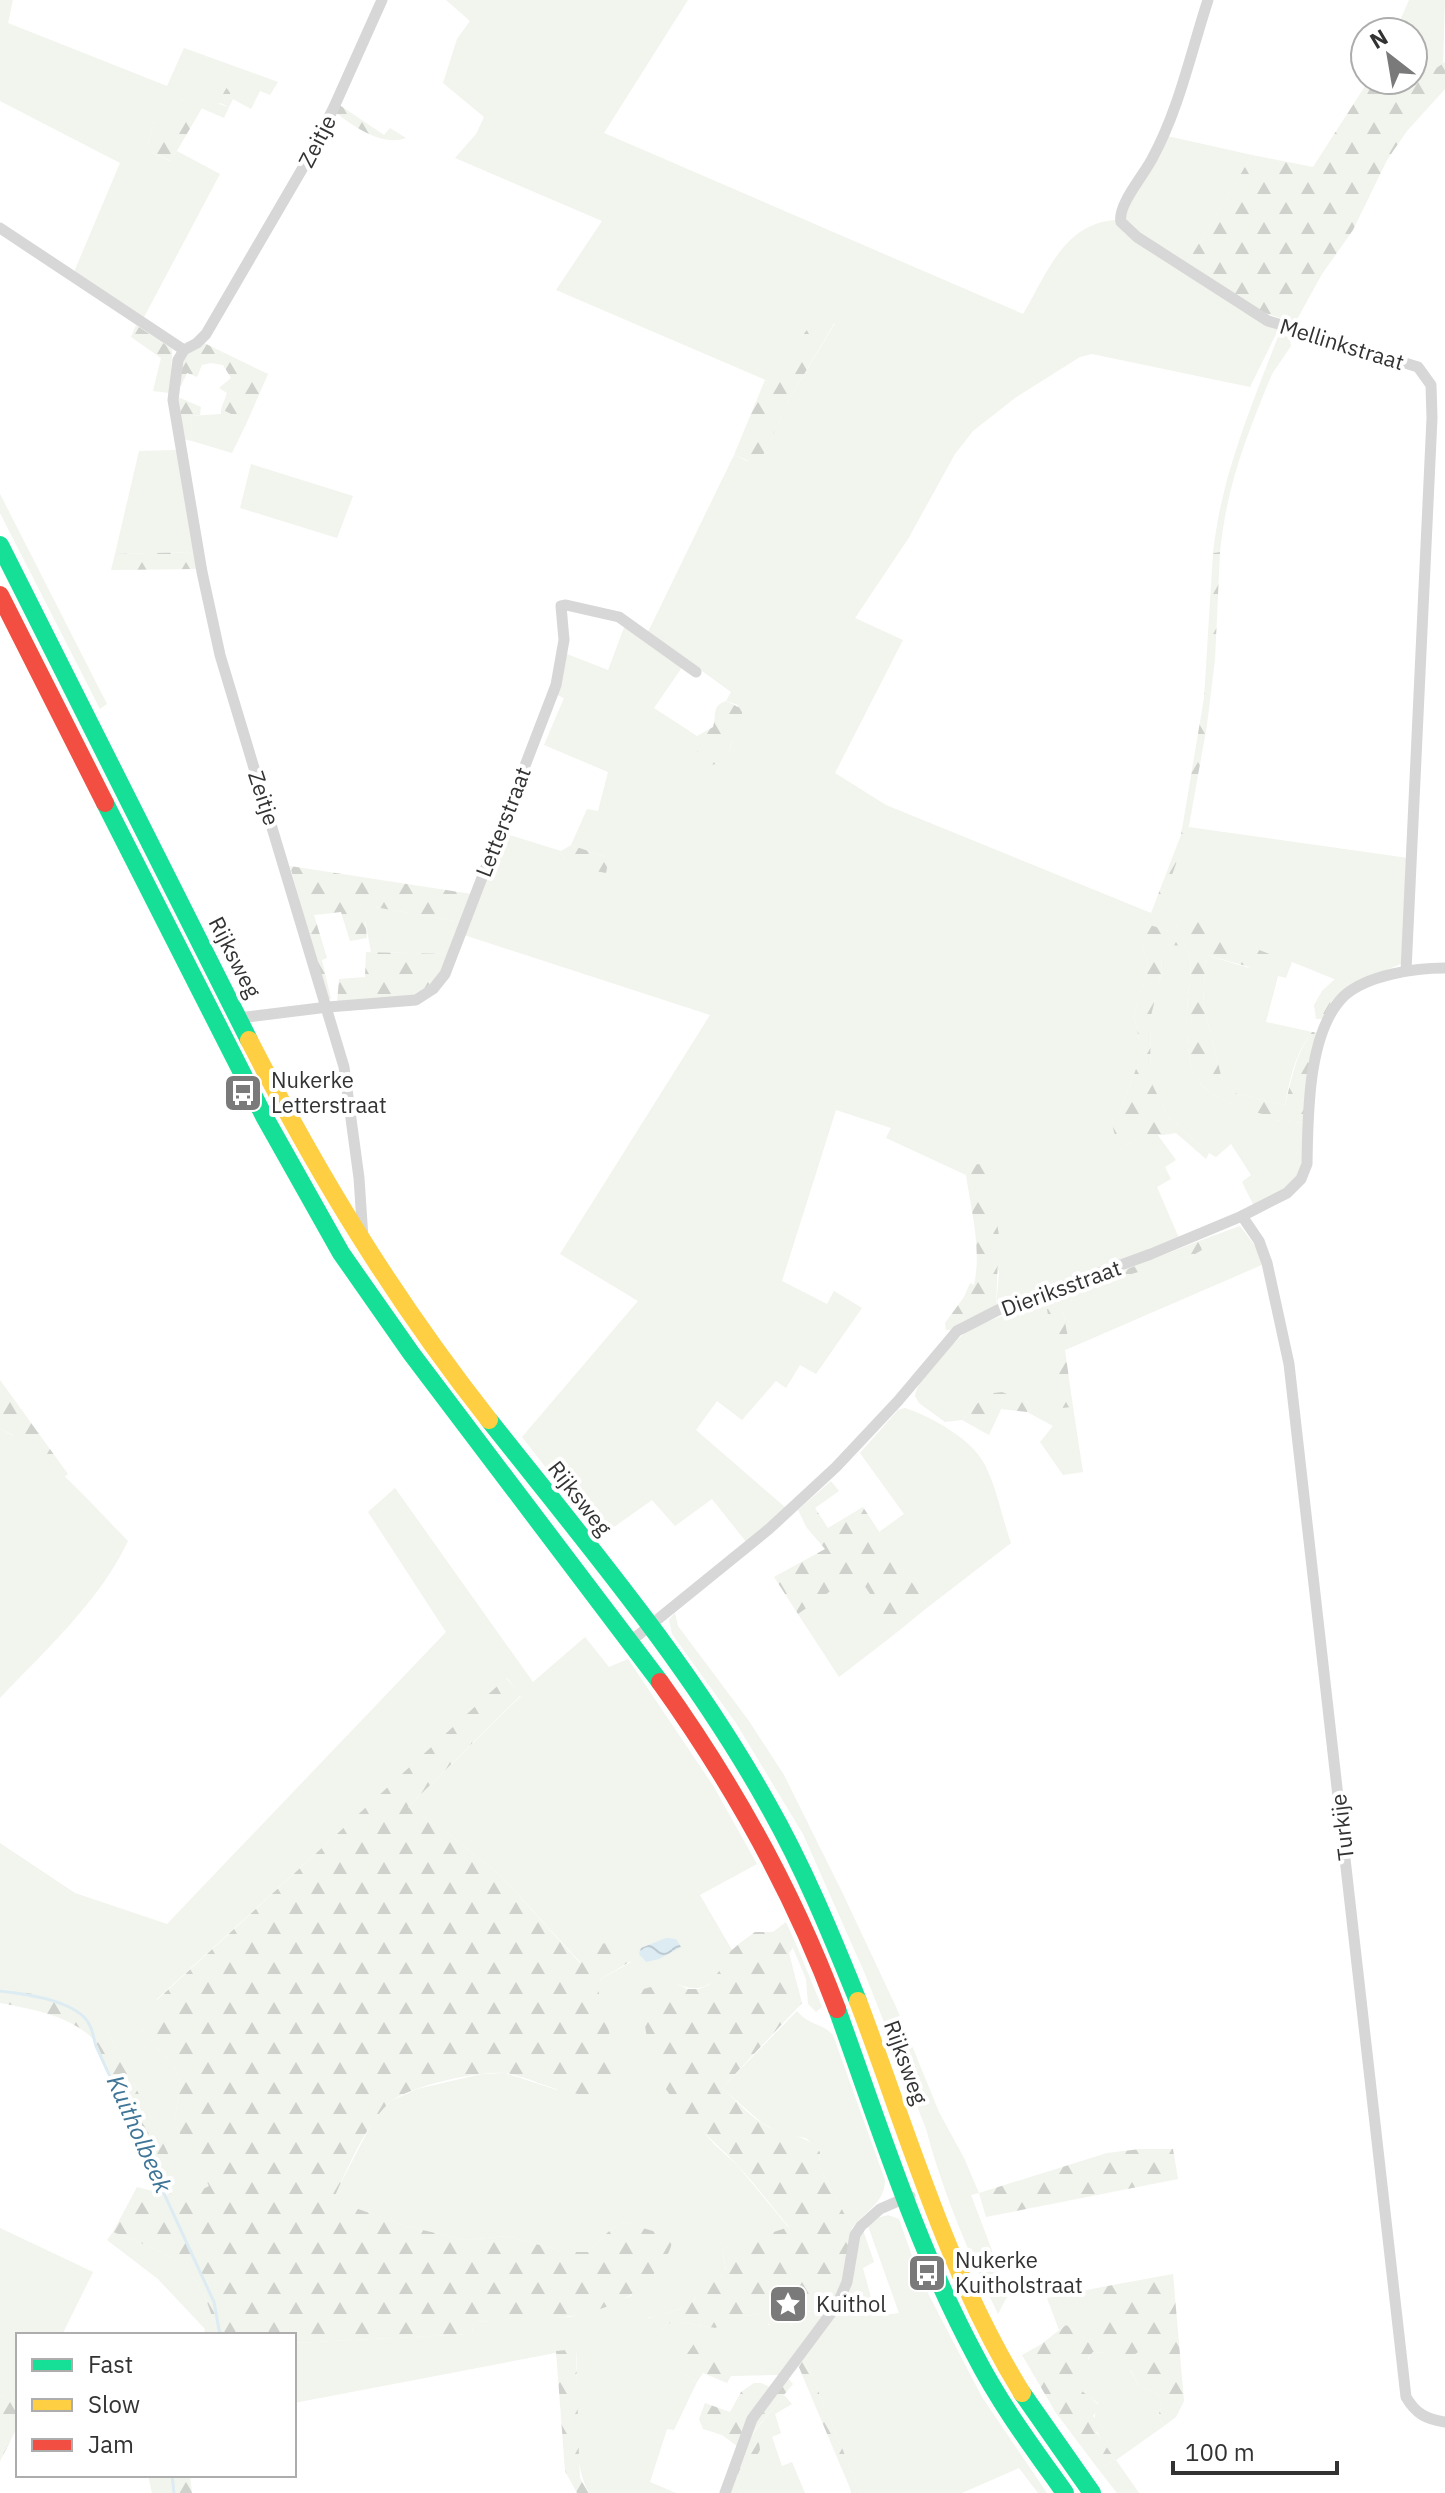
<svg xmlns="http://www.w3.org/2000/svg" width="1445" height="2493" viewBox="0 0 1445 2493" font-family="'IBM Plex Sans',sans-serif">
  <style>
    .green { fill: #f1f5ed }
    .forest { fill: url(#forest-firs) }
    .water { fill: url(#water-waves) }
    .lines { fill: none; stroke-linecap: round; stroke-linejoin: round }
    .stream { stroke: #ddebf3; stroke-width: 3 }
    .street { stroke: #d7d7d7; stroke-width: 11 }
    .fast { stroke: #16e098; stroke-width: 18 }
    .slow { stroke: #ffcf43; stroke-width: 18 }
    .jam { stroke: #f24e42; stroke-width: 18 }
    .labels { text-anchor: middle; stroke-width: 8; stroke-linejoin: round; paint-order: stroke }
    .street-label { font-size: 22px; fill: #333; stroke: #fff }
    .poi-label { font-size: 22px; fill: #333; stroke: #fff; text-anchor: start }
    .water-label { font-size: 24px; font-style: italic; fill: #3f7597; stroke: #fff }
  </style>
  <defs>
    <pattern id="forest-firs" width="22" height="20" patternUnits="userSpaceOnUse" patternTransform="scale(2)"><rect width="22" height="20" fill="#f1f5ed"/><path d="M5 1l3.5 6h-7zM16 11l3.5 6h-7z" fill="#cfd2cc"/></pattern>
    <pattern id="water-waves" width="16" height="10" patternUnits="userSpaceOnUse" patternTransform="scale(2)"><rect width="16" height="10" fill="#ddebf3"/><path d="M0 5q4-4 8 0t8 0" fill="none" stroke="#becad1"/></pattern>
  </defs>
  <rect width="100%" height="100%" fill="#fff"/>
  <g class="green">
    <path d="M0,0H13L8,23L167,86L184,48L278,82L270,95L260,91L251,109L233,99L230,93L219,104L229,107L224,118L180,99L167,127L155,122L146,150L170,161L177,151L220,174L143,319L74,272L120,163L0,101Z"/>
    <path d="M446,0H688L604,133L1023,314C1046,276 1063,223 1116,220L1124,233L1242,311L1279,328L1250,387L1092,354L1080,357L1015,398L973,431L955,454L908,539L855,618L903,640L835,773L886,805L1156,915L1188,827L1408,858L1401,964L1349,985L1292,962L1286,978L1278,976L1266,1022L1312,1032C1295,1054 1290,1078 1285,1105L1234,1093L1222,1079L1203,1002L1206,955L1249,968C1225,940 1219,925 1181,921L1173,932L1143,924L1139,935L1148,964L1134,1016L1139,1039V1061L1120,1111L1112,1122L1126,1145L1150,1132L1157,1134L1176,1160L1165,1167L1171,1179L1157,1187L1179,1238L996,1306L999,1273L970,1165L966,1175L886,1138L891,1128L836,1110L782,1281L827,1304L834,1291L862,1308L816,1374L800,1365L786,1388L776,1381L742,1420L717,1401L696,1430L786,1508L747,1543L712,1499L675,1526L652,1500L600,1537L522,1437L638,1301L560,1254L710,1015L464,935L503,833L561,851L564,859L609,858L571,845L587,809L598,811L608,772L544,745L564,698L557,695L567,654L608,670L625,625L683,666L654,708L697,736V751L729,756L738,705L726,701L731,692L648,632L734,455L747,461L762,458L790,398L835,323L803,335L775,384L556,290L602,221L455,158L476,134L484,117L443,83L457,39L470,21Z"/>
    <path d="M1409,0H1445L1443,66L1435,69L1413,58V32H1395Z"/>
    <path d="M1167,136L1252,155L1186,265L1132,229L1123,216Z"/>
    <path d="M172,357L169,393L153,391L161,358Z"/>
    <path d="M1265,370L1272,374C1246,437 1227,484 1220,552L1213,553C1220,488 1242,430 1265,370Z"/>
    <path d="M221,409L247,422L232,453L192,441L191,416L221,414Z"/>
    <path d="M177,450L195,552L115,554L139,451Z"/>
    <path d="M251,464L353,496L337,538L240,508Z"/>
    <path d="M0,494L107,704L100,709L0,513Z"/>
    <path d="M374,907L461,922L448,954L371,952L365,920L368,910Z"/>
    <path d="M1179,944L1185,946C1194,961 1190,979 1188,996C1186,1016 1185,1067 1199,1082C1217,1102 1247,1111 1273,1116V1120L1303,1123C1303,1181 1304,1178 1254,1206L1242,1182L1251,1175L1231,1144L1216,1157L1209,1153L1168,1116L1150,1081L1151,1016L1162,971L1161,954L1169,945Z"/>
    <path d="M1240,1226L1259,1251L1264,1264L1070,1348L1062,1306L1064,1408L1073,1407L1083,1472L1063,1475L1040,1442L1053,1426L1027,1412L1029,1402L986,1394L962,1420L945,1422L919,1403L915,1396C918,1376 958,1336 975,1326L1117,1273L1119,1277L1192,1256L1202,1250L1199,1241Z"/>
    <path d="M905,1408C932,1417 972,1439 985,1465C997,1489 1002,1518 1011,1543L928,1607L879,1532L904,1514L860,1453L898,1410Z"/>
    <path d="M0,1429C44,1448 93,1506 128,1541C99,1602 46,1649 0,1698Z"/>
    <path d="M395,1488L533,1682L585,1637L609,1667L628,1659L714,1787L757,1864L700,1895L732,1950C725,1957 726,1960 722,1968C712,1991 691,1993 672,1981L640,1991L673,2098L715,2145L737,2165L789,2228L722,2249L726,2271L716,2281L702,2290L687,2307L648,2318L644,2341L673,2321L715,2328L721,2318L763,2314L768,2325H792L797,2318L794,2312L827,2311L779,2375L731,2376L725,2368L676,2370L697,2382L674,2430L667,2429L650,2482L676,2493H589C568,2455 580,2392 576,2349L294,2403V2343L472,2334L474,2322L570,2317L631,2296L671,2237L624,2222L608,2232L588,2252H565L507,2236L465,2240L406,2226L332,2200L373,2121L391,2101L417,2089L482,2074L505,2073L557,2090L596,1982L631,1962L597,1946L581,1963L500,1875L450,1835L408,1807L521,1696L507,1678L156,2000L136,1975L155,2015L141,2030L175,2068L181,2083L174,2123L210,2186L189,2197L108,2031L10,1990L0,1989V1843L75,1893L167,1924L446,1632L368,1512Z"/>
    <path d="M856,1572L896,1633L839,1677L798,1614Z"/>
    <path d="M675,1613L678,1626L749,1721L784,1775L844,1896L897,2009L939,2112L964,2158L979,2193L971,2195L1004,2282L1007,2297L998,2314C969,2254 943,2193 926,2129L865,1974L803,1834L736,1723L672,1634L669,1620Z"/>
    <path d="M796,1944L822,2007L816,2012L808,2004L806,1979L793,1948Z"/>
    <path d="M797,2011C811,2027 821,2022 833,2035L885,2180C885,2203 865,2211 852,2228L819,2166L820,2152L806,2138L783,2134L762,2123L722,2088Z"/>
    <path d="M888,2215L899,2219L919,2276L982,2397L1047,2493H1038L1019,2468L962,2493H861L811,2374L802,2360L838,2310L856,2245L863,2230L874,2262L863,2268L876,2316L899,2313L868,2226L877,2218Z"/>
    <path d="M0,2228L93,2272L62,2335H18V2404L0,2395Z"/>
    <path d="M113,2232C177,2257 200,2264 217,2335H203L205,2329L158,2279L107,2240Z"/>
    <path d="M1102,2287L1103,2336L1090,2344L1075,2330L1066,2325L1059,2330L1047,2298Z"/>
    <path d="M1143,2348L1148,2359L1130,2370L1139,2386L1158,2394L1161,2407L1158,2417L1164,2426L1116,2460L1139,2493H1117L1099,2470L1115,2459C1101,2439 1089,2429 1098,2403L1079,2391L1076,2386C1086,2377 1084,2363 1093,2352L1105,2353L1121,2362Z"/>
    <path d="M784,2395L792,2404L775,2414L781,2433L772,2437L782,2466L792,2462L805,2493H741L736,2483L739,2471L747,2463L751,2436Z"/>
  </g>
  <g class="forest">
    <path d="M1413,58L1435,69L1445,62V89L1407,131L1387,160L1353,230L1322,274L1295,323L1262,312L1186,265L1252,155L1313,167L1369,80H1413Z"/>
    <path d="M209,77C221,81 228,87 233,99L229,107L209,98L204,92V81Z"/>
    <path d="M180,99L202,108L171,161L146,150L155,122L167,126Z"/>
    <path d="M338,104L384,135L390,128L406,138C382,147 353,126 335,112Z"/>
    <path d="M816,318L835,322L790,398L762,458L754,463L734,455L765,380L775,383L803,335Z"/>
    <path d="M136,325L172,349V357L161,358L131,337Z"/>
    <path d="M1286,336L1290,339L1291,346L1272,374L1265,370L1278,337Z"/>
    <path d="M204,343L268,374L247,422L221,409L227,393L219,388L231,378L223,365L211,363L202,365L197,377L187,373L181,386L178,385L183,358Z"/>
    <path d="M178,397L201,407L200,415L191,416L192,441L182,439Z"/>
    <path d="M195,552L197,569L111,570L115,554Z"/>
    <path d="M1220,552L1215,659L1207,725L1188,831L1157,916L1151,913L1181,835L1204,698L1213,553Z"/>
    <path d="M726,701L742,709V722L731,743L729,756L721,763L711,765L697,751V736L713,727C717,715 711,706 726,701Z"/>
    <path d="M571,845L609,858L606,873L585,869L564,859L561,851Z"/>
    <path d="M290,866L472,894L461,922L374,907L368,910L365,920L367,938L350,941L341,912L314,915L327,958L322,960L331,999H327Z"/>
    <path d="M1188,918L1204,924L1221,935L1272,955L1267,965L1257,969L1206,955L1203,1002L1222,1079L1234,1093L1285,1105C1292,1079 1295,1055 1312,1032H1320L1303,1123L1273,1120L1272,1116C1247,1111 1217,1102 1199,1082C1185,1067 1186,1016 1188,996C1190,979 1194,961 1185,946L1169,945L1161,954L1162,971L1151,1016L1150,1080L1168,1116L1209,1153L1206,1159L1176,1133C1151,1138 1152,1130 1126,1145C1115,1142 1114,1133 1112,1122L1120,1111L1139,1061V1039L1134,1016L1148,964L1139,935L1143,923L1173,932L1181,921Z"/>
    <path d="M366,952L448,954L441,974L417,996L337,1003L339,979L365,977Z"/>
    <path d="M1335,979L1349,985L1331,1002L1323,1019H1316L1314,1005L1322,991Z"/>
    <path d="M980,1164L987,1168L999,1235L996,1306L962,1322L950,1330H946L945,1323L964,1297L970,1283L974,1285C982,1249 971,1210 966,1175L970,1165Z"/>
    <path d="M1199,1241L1202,1250L1192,1256L1118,1278L1117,1273Z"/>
    <path d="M1062,1306L1070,1348L1065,1350L1073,1407L1063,1408L1047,1309Z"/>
    <path d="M0,1380L68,1474L64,1477L11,1434L0,1429Z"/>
    <path d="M1002,1392L1030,1403L1027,1412L1001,1409L989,1435L962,1420L986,1394Z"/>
    <path d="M831,1481L839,1491L815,1508L828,1528L863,1507L928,1607L896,1633L856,1573L798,1614L774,1577L825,1549L807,1528L798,1510Z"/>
    <path d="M506,1678L521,1695L408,1807L450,1835L500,1875L580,1963L597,1946L615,1939L631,1961L596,1982L615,2055L616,2082C590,2113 537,2078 506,2073C480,2070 406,2086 388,2104C363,2129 348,2168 333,2200L406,2226L465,2240L507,2236L565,2252H588L608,2232L624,2222L672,2237C673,2250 664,2260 657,2270C616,2325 536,2319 474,2322L472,2334L294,2343V2335H217C200,2264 177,2257 113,2232L137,2187L168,2195L95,2041C72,2016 32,2009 0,2003V1989C38,1993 81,2002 108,2031L189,2196L209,2186L174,2123L181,2083L175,2068L141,2030L154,2014L129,1980L136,1974L157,2000Z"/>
    <path d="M786,1922L796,1944L789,1953L802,2003L722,2088C736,2100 749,2116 765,2125C784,2136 807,2133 820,2152L819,2166L852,2228L844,2276L837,2296L827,2311L794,2312L798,2322C788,2327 773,2328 764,2322L763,2314L722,2318L723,2324L715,2328L673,2321L644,2341L634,2337C638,2314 665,2315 683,2308C691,2305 696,2296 702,2290V2285C713,2282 719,2280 726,2270L722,2249L789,2227C772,2207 756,2185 738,2166C710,2135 671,2109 655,2068C646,2044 644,2016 640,1990L672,1981L687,1989H699L709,1985L722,1967L725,1956L740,1943L755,1932H773Z"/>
    <path d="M1140,2149H1173L1178,2179L986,2217L979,2193L1107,2153Z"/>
    <path d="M1173,2274L1184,2401L1176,2417L1164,2426L1158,2417L1161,2407L1158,2394L1139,2386L1130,2369L1147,2359L1143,2349L1121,2363L1105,2353L1093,2352L1088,2358L1090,2372L1076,2386L1100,2406L1093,2416L1103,2427L1096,2432L1115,2459L1099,2470L1056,2413L1022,2355L1040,2345L1066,2325L1075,2330L1089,2343L1102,2336V2287Z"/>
    <path d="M700,2335L728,2357L725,2368L731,2376L727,2383L703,2373L697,2382L676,2370Z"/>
    <path d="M576,2349L579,2459L580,2478L589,2493H577L565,2471L556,2351Z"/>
    <path d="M802,2360L811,2374L861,2493H852L798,2365Z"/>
    <path d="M787,2377L793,2384L751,2435L759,2441L760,2450L753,2463H747L739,2471L736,2483L741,2493H729L748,2433Z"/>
    <path d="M754,2383H761L770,2387L737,2446L722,2435L703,2429L699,2419L705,2403L730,2412L741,2392Z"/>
    <path d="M0,2395L18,2404V2426L0,2461Z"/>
    <path d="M148,2475H190L192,2493H152Z"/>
  </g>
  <path class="water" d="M666,1938L676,1939L681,1947L659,1959L646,1962L639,1954L641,1948Z"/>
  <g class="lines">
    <g class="stream">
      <path d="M0,1991C25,1994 65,1999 84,2017C92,2025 93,2036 96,2046L214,2302L220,2335"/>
      <path d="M172,2475L174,2493"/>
    </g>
    <g class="street">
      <path d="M1208,0C1191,52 1179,109 1153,157C1145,174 1117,205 1121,222L1137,237L1268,321L1418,367L1431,385L1432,418L1406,971"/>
      <path d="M0,228L184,350L197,343L206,334L308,159L334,107L382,0"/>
      <path d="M184,350L178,360L173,400L202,572L220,655L344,1067L359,1178L363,1238"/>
      <path d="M239,1018L328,1007L416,1000L433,989L445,974L556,685L564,640L561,606L566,605L619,617L696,672"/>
      <path d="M1242,1216L1259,1241L1267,1263L1289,1364L1406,2397C1416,2414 1426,2419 1445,2422"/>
      <path d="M631,1641L769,1529L836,1467L898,1401L957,1331L998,1310L1151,1254L1242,1216L1287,1193L1301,1179L1307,1164C1308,1117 1307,1032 1344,996C1367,975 1415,968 1445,968"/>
      <path d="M725,2493L752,2419L837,2305L847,2282L855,2235L861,2226L880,2209L910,2196"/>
    </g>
    <g class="fast">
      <path d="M0,545L249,1040"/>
      <path d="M105,803L264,1116L341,1253L411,1353L660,1682"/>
      <path d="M489,1420C587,1544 690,1665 767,1803C803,1866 831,1934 858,2001"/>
      <path d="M837,2009C879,2125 916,2245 975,2355C1000,2404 1033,2448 1065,2493"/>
      <path d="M1022,2393L1092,2493"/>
    </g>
    <g class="slow">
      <path d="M249,1040C320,1178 393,1298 489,1420"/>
      <path d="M858,2001C908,2133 947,2272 1022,2393"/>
    </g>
    <g class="jam">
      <path d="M0,595L105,803"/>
      <path d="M660,1682C733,1784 793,1891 837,2009"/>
    </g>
  </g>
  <defs>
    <symbol id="bus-square" viewBox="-11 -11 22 22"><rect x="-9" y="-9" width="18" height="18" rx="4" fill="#7a7a7a" stroke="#fff"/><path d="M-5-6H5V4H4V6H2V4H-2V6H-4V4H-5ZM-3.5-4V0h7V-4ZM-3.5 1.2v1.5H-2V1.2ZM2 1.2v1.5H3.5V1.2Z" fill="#fff"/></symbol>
    <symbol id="sight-square" viewBox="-11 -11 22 22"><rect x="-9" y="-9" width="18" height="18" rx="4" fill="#7a7a7a" stroke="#fff"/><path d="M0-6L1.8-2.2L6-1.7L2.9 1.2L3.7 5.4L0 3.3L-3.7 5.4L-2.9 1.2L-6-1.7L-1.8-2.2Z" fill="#fff"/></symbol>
  </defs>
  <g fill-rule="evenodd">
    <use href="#bus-square" x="221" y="1071" width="44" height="44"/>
    <use href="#bus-square" x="905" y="2251" width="44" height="44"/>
    <use href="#sight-square" x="766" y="2282" width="44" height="44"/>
  </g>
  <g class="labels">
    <g class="street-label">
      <text transform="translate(317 141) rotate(-63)" y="8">Zeitje</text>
      <text transform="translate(1342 344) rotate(17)" y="8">Mellinkstraat</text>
      <text transform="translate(264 798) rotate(72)" y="8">Zeitje</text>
      <text transform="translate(503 822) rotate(-69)" y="8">Letterstraat</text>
      <text transform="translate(235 957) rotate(63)" y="8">Rijksweg</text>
      <text transform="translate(1061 1288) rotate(-20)" y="8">Dieriksstraat</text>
      <text transform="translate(580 1498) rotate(52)" y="8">Rijksweg</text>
      <text transform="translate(1342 1827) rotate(-97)" y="8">Turkije</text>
      <text transform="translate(906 2062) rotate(70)" y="8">Rijksweg</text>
    </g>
    <g class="poi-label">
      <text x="271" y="1088">Nukerke<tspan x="271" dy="25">Letterstraat</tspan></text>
      <text x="955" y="2268">Nukerke<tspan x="955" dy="25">Kuitholstraat</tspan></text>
      <text x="816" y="2312">Kuithol</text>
    </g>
    <g class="water-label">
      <text transform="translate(139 2134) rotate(66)" y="8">Kuitholbeek</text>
    </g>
  </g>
  <rect x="16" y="2333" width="280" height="144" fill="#ffffff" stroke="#adadad" stroke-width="2"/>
  <rect x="32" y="2359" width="40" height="12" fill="#16e098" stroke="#adadad" stroke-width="2"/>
  <text x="88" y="2373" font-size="24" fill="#333333">Fast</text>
  <rect x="32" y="2399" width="40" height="12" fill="#ffcf43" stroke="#adadad" stroke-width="2"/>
  <text x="88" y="2413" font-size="24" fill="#333333">Slow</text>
  <rect x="32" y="2439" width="40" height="12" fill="#f24e42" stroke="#adadad" stroke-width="2"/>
  <text x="88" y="2453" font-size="24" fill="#333333">Jam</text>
  <g transform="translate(1389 56) rotate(329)"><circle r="38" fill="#ffffff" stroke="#adadad" stroke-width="2"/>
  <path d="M0-6L14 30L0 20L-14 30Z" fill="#7a7a7a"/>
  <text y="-12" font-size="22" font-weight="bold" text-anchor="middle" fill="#333333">N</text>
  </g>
  <path d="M1173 2461v12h164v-12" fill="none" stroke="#333333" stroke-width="4"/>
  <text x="1185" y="2461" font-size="24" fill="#333333" stroke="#ffffff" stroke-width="6" paint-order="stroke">100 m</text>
</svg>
